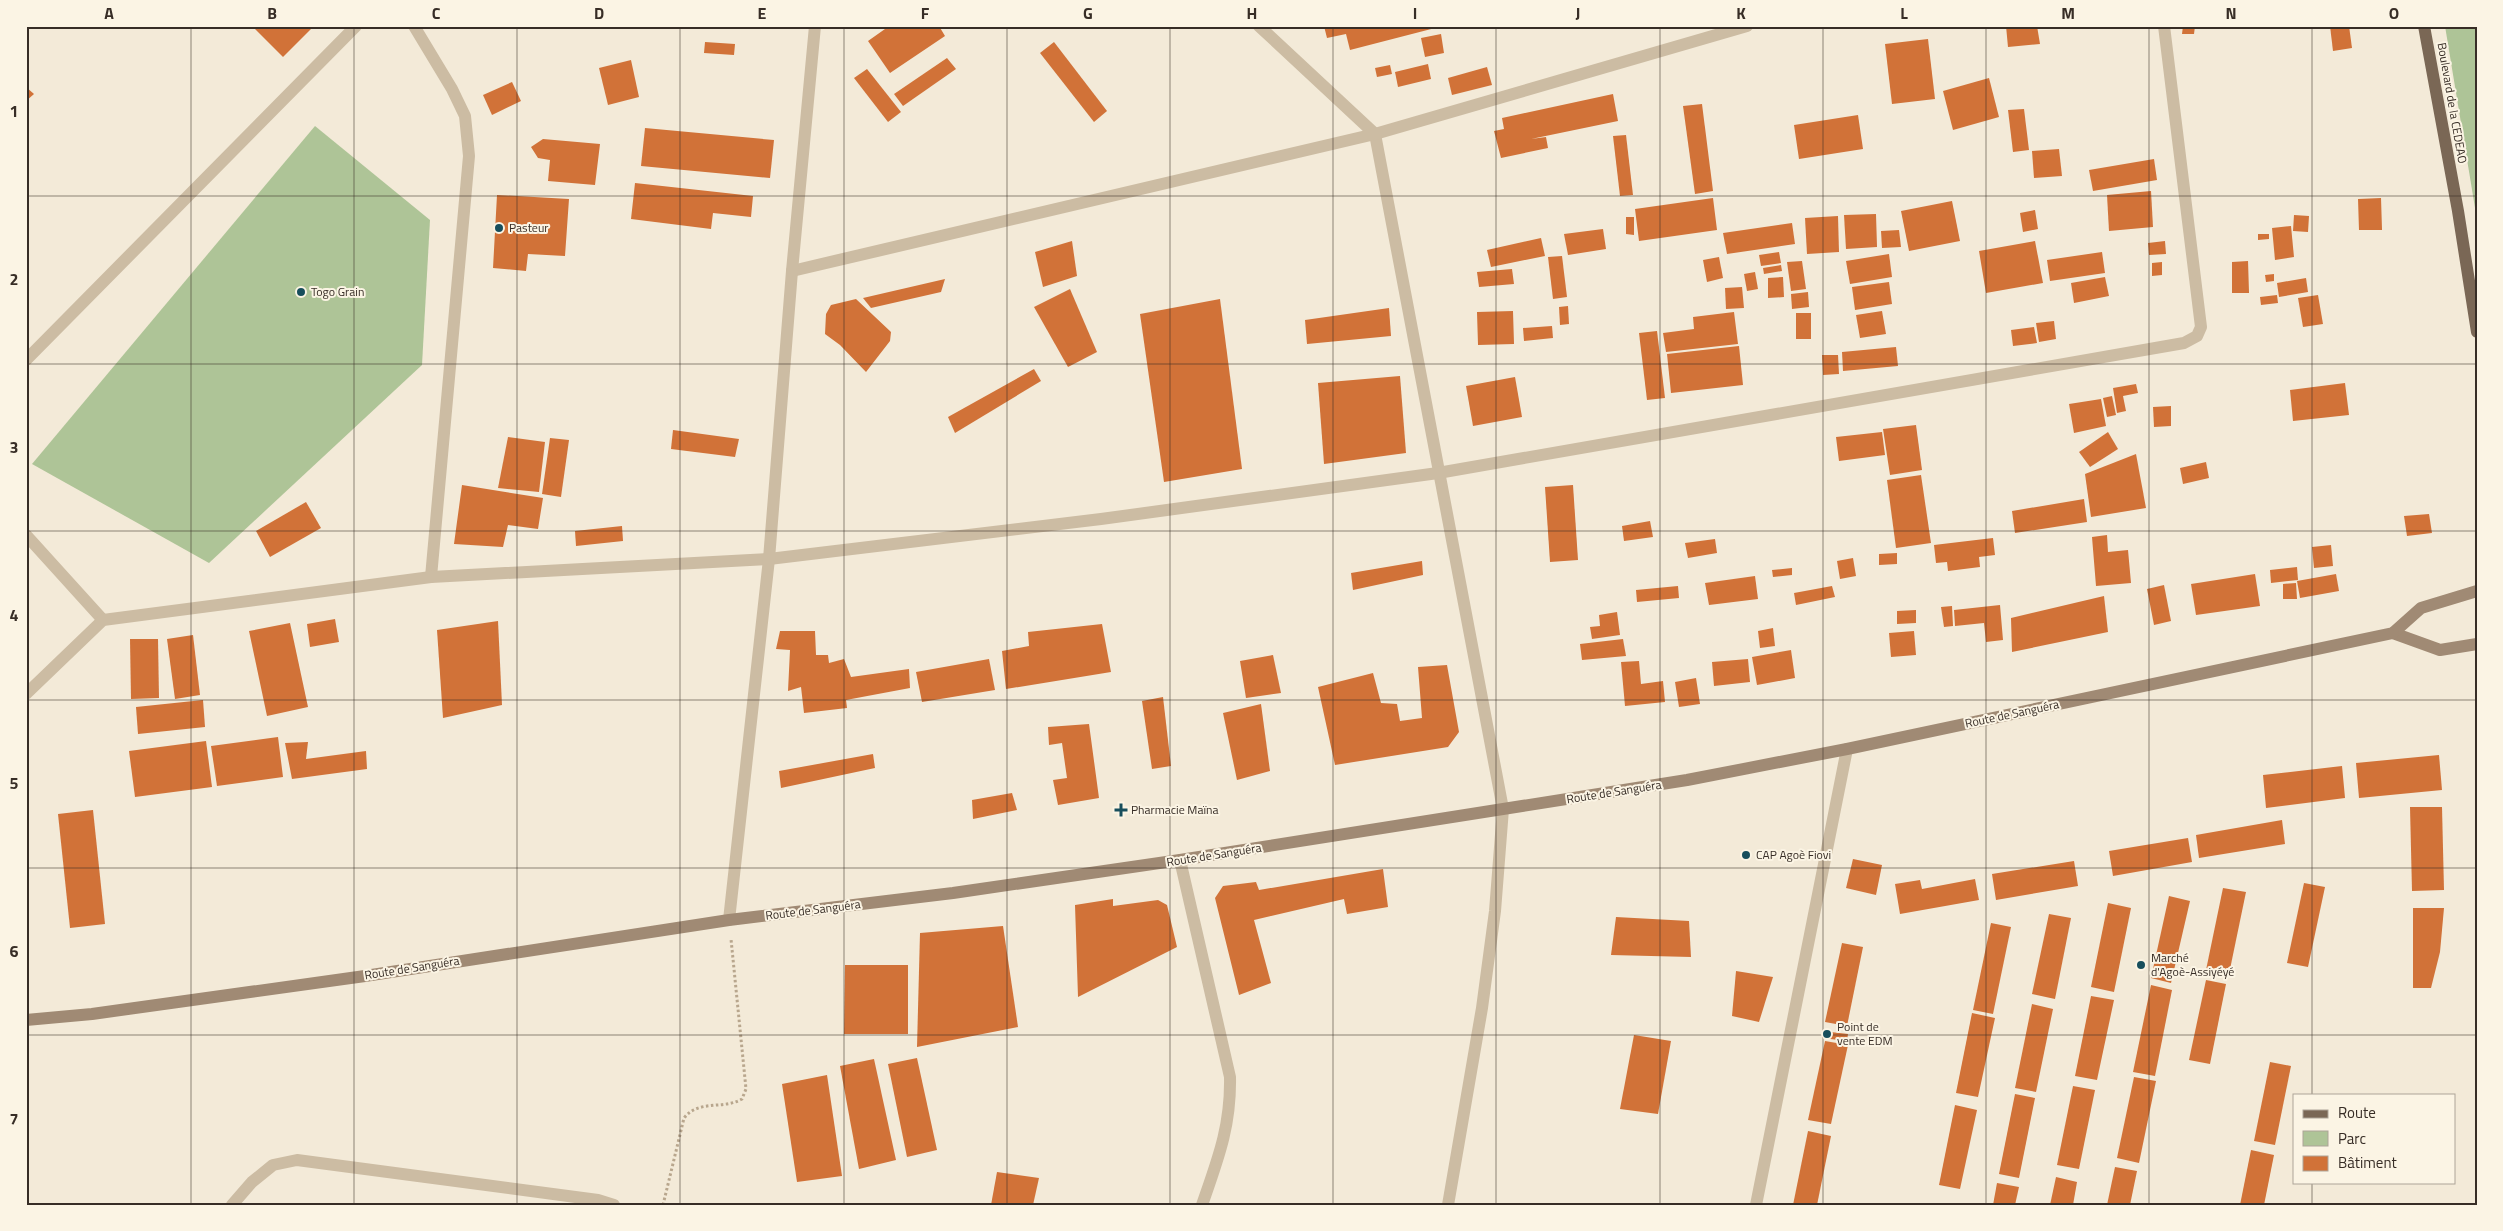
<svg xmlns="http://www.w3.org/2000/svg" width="2503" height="1231" viewBox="0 0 2503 1231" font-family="'Titillium Web',sans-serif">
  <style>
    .green { fill: #aec497 }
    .building { fill: #d17238 }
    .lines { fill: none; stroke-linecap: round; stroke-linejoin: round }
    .path { stroke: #b8a68d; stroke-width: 3; stroke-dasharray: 2.5 2.5; stroke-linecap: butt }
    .street { stroke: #ccbca3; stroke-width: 12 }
    .secondary { stroke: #a08a74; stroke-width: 12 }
    .primary { stroke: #7a6755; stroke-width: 12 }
    .grid { fill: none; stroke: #372d26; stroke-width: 1; stroke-opacity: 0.55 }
    .poi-dot { fill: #174e5c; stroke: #fbf4e4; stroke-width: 2 }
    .labels { text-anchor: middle; stroke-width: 4; stroke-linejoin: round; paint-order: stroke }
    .street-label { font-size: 12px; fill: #372d26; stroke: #fbf4e4 }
    .poi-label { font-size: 12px; fill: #372d26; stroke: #fbf4e4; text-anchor: start }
    .neatline { fill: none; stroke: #372d26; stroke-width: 2 }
    .grid-label { font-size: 16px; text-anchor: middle; font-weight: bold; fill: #372d26 }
  </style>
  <rect width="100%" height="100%" fill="#f3ead8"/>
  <g class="green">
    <path d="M2445,26H2477V220Z"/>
    <path d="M315,126L430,220L422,365L209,563L32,464Z"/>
  </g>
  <g class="building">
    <path d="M252,26H314L283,57Z"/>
    <path d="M882,26H939L945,36L890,73L868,41L885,29Z"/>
    <path d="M1324,26H1439V27L1350,50L1346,34L1327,38Z"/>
    <path d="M2006,26H2037L2040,44L2008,47Z"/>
    <path d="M2183,26H2195L2194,34H2182Z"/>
    <path d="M2330,26H2349L2352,48L2333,51Z"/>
    <path d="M1441,34L1444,53L1425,57L1421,38Z"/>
    <path d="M1928,39L1935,99L1892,104L1885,44Z"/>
    <path d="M705,42L735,44L734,55L704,53Z"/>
    <path d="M1054,42L1107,111L1094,122L1040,53Z"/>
    <path d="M947,58L956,69L903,106L894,94Z"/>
    <path d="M631,60L639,97L608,105L599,68Z"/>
    <path d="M1428,64L1431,79L1398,87L1395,72Z"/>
    <path d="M1390,65L1392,74L1377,77L1375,68Z"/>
    <path d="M1487,67L1492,85L1452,95L1448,78Z"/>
    <path d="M867,69L901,112L888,122L854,78Z"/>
    <path d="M1989,78L1999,117L1953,130L1943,91Z"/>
    <path d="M512,82L521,101L492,115L483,95Z"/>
    <path d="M26,87L34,94L26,101Z"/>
    <path d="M1613,94L1618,121L1531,139L1546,137L1548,148L1501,158L1494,131L1504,129L1502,118Z"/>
    <path d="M1702,104L1713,191L1695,194L1683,106Z"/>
    <path d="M2024,109L2029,150L2013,152L2008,110Z"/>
    <path d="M1858,115L1863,149L1799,159L1794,125Z"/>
    <path d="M645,128L774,140L770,178L641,166Z"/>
    <path d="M1626,135L1633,195L1620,196L1613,136Z"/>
    <path d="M543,139L600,144L595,185L548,181L550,160L538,158L531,147Z"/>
    <path d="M2059,149L2062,176L2034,178L2032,151Z"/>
    <path d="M2154,159L2157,180L2093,191L2089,170Z"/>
    <path d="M635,183L753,196L751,217L713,213L711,229L631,219Z"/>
    <path d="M2151,191L2153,227L2109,231L2107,195Z"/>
    <path d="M497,195L569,199L565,256L528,254L526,271L493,268Z"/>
    <path d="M1713,198L1717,230L1639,241L1635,209Z"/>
    <path d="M2381,198L2382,230H2359L2358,199Z"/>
    <path d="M1952,201L1960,241L1909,251L1901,211Z"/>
    <path d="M2035,210L2038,229L2023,232L2020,213Z"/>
    <path d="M1876,214L1877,247L1846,249L1844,215Z"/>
    <path d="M2294,215L2309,216L2308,232L2293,231Z"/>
    <path d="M1838,216L1839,252L1807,254L1805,218Z"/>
    <path d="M1626,217H1634V235L1626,234Z"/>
    <path d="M1792,223L1795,244L1727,254L1723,233Z"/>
    <path d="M2291,226L2294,257L2275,260L2272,228Z"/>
    <path d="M1603,229L1606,249L1568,255L1564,234Z"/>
    <path d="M1899,230L1901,247L1882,248L1881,231Z"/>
    <path d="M2258,234H2269V239L2258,240Z"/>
    <path d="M1541,238L1545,256L1491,267L1487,250Z"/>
    <path d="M1072,241L1077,276L1043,287L1035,252Z"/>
    <path d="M2035,241L2043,283L1986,293L1979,251Z"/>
    <path d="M2165,241L2166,254L2149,255L2148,243Z"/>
    <path d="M1779,252L1781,263L1761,266L1759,255Z"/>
    <path d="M2102,252L2105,273L2050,281L2047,260Z"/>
    <path d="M1889,254L1892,277L1850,284L1846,261Z"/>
    <path d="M1562,256L1567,297L1553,299L1548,257Z"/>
    <path d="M1719,257L1723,278L1707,282L1703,260Z"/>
    <path d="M1802,261L1806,289L1791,291L1787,262Z"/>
    <path d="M2248,261L2249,293H2232V262Z"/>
    <path d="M2162,262V275L2152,276V263Z"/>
    <path d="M1781,265L1782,271L1764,274L1763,268Z"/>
    <path d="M1512,269L1514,284L1479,287L1477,272Z"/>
    <path d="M1755,272L1758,289L1747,291L1744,274Z"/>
    <path d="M2274,274V281L2266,282L2265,275Z"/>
    <path d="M1783,277L1784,297L1768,298V278Z"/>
    <path d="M2105,277L2109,296L2074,303L2071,283Z"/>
    <path d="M2306,278L2308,292L2279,297L2277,283Z"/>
    <path d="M945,279L941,292L871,308L863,298Z"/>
    <path d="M1889,282L1892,304L1855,310L1852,287Z"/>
    <path d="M1742,287L1744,308L1726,309L1725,288Z"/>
    <path d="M1070,289L1097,352L1068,367L1034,307Z"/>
    <path d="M1808,292L1809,307L1792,309L1791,294Z"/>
    <path d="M2277,295L2278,303L2261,305L2260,297Z"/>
    <path d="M2318,295L2323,324L2303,327L2298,298Z"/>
    <path d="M856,299L891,332L890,341L866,372L840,345L825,334L826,314L831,305Z"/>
    <path d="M1220,299L1242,469L1164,482L1140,314Z"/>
    <path d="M1568,306L1569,324L1560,325L1559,307Z"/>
    <path d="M1389,308L1391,336L1307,344L1305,320Z"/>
    <path d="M1513,311L1514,344L1478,345L1477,312Z"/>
    <path d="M1882,311L1886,334L1860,338L1856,315Z"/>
    <path d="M1734,312L1738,344L1666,352L1663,333L1694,329L1693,317Z"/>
    <rect x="1796" y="313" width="15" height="26"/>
    <path d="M2054,321L2056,339L2039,342L2036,323Z"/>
    <path d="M1552,326L1553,338L1524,341L1523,328Z"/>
    <path d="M2034,327L2037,343L2013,346L2011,330Z"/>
    <path d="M1657,331L1665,398L1647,400L1639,333Z"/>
    <path d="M1739,346L1743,385L1671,393L1667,354Z"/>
    <path d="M1896,347L1898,366L1843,371L1842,352Z"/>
    <path d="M1822,355H1838L1839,374L1823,375Z"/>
    <path d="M1034,369L1041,381L955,433L948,417Z"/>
    <path d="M1400,376L1406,453L1324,464L1318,383Z"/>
    <path d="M1515,377L1522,417L1473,426L1466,386Z"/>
    <path d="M2345,383L2349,415L2293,421L2290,390Z"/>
    <path d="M2136,384L2138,393L2123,396L2126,411L2117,413L2113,388Z"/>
    <path d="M2112,396L2116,415L2107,417L2103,398Z"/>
    <path d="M2101,399L2106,426L2074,433L2069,404Z"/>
    <path d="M2171,406V426L2154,427L2153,407Z"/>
    <path d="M1916,425L1922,470L1890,475L1883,429Z"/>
    <path d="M673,430L739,439L735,457L671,449Z"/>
    <path d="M1882,432L1885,455L1839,461L1836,437Z"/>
    <path d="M2108,432L2118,449L2090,467L2079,452Z"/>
    <path d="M508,437L545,442L539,492L498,488Z"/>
    <path d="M550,438L569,440L561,497L542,494Z"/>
    <path d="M2136,454L2146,508L2091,517L2085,474Z"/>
    <path d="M2206,462L2209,478L2183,484L2180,468Z"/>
    <path d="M1921,475L1931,543L1896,548L1887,480Z"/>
    <path d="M462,485L543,498L538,529L508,525L503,547L454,544Z"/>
    <path d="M1573,485L1578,560L1550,562L1545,487Z"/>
    <path d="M2084,499L2087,522L2015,533L2012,511Z"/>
    <path d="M306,502L321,528L270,557L256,531Z"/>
    <path d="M2429,514L2432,533L2407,536L2404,516Z"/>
    <path d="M1650,521L1653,537L1624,541L1622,526Z"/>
    <path d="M622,526L623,541L576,546L575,531Z"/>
    <path d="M2107,535L2108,552L2128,550L2131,583L2096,586L2092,537Z"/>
    <path d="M1993,538L1995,555L1979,557L1980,567L1948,571L1947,562L1936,563L1934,545Z"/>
    <path d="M1715,539L1717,553L1688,558L1685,543Z"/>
    <path d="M2331,545L2333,566L2314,568L2312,547Z"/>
    <path d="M1897,553V564L1879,565V554Z"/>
    <path d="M1853,558L1856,576L1840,579L1837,561Z"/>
    <path d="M1422,561L1423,575L1353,590L1351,573Z"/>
    <path d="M2297,567L2298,580L2271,583L2270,570Z"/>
    <path d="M1792,568V575L1773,577L1772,570Z"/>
    <path d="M2255,574L2260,606L2196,615L2191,584Z"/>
    <path d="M2336,574L2339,591L2300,598L2297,581Z"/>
    <path d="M1755,576L1758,599L1709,605L1705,583Z"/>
    <path d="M2296,583L2297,599H2283V584Z"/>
    <path d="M2164,585L2171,621L2154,625L2147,589Z"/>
    <path d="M1678,586L1679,598L1637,602L1636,590Z"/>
    <path d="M1832,586L1835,597L1796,605L1794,593Z"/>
    <path d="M2104,596L2108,632L2012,652L2011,618Z"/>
    <path d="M2000,605L2003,640L1986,642L1984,623L1955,626L1954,610Z"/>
    <path d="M1952,606L1953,626L1944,627L1941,607Z"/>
    <path d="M1916,610V623L1897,624V611Z"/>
    <path d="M1617,612L1620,635L1592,639L1590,627L1600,626L1599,615Z"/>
    <path d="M335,619L339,642L310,647L307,624Z"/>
    <path d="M498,621L502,705L443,718L437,630Z"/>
    <path d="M290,623L308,707L267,716L249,631Z"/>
    <path d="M1102,624L1111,672L1006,689L1002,651L1029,646L1028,632Z"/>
    <path d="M1773,628L1775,646L1760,648L1758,631Z"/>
    <path d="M780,631H815L816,655H828L829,663L844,659L851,677L909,669L910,688L846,700L847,708L804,713L801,687L788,691L790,650L776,649Z"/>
    <path d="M1914,631L1916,655L1891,657L1889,633Z"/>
    <path d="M193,635L200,695L175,699L167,639Z"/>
    <path d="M130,639H158L159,698L131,699Z"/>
    <path d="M1623,639L1626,656L1582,660L1580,644Z"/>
    <path d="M1791,650L1795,678L1757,685L1752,657Z"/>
    <path d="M1273,655L1281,693L1246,698L1240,661Z"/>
    <path d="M989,659L995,690L922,702L916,672Z"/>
    <path d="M1748,659L1750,682L1714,686L1712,662Z"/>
    <path d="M1639,661L1641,684L1663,681L1665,702L1625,706L1621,662Z"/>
    <path d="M1447,665L1459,732L1448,747L1335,765L1318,687L1373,673L1381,703L1397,704L1400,721L1422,718L1418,667Z"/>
    <path d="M1696,678L1700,704L1679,707L1675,682Z"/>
    <path d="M1163,697L1171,766L1152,769L1142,701Z"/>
    <path d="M203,700L205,727L138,734L136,707Z"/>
    <path d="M1261,704L1270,771L1237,780L1223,713Z"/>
    <path d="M1089,724L1099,798L1058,805L1053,780L1067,778L1062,743L1049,745L1048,727Z"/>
    <path d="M278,737L283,777L217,786L211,746Z"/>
    <path d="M206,741L212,787L135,797L129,751Z"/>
    <path d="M308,742L306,759L366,751L367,769L292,779L285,743Z"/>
    <path d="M873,754L875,768L781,788L779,771Z"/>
    <path d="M2439,755L2442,790L2359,798L2356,763Z"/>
    <path d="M2342,766L2345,798L2266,808L2263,775Z"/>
    <path d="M1012,793L1017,810L973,819L972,800Z"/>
    <path d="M2410,807H2442L2444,890L2412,891Z"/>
    <path d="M93,810L105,924L70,928L58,814Z"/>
    <path d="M2282,820L2285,844L2199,858L2196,835Z"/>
    <path d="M2188,838L2192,862L2113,876L2109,851Z"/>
    <path d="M1853,859L1882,865L1876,895L1846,888Z"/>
    <path d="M2074,861L2078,886L1996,900L1992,874Z"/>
    <path d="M1383,869L1388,907L1347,914L1344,899L1254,920L1271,983L1239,995L1215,898L1223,886L1256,882L1259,890Z"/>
    <path d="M1975,879L1979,900L1900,914L1895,884L1920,880L1922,889Z"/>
    <path d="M2304,883L2325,887L2308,967L2287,963Z"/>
    <path d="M2223,888L2246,892L2229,974L2206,970Z"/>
    <path d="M2169,896L2190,901L2171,983L2151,978Z"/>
    <path d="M1113,899V906L1158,900L1167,905L1177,947L1078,997L1075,905Z"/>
    <path d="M2108,903L2131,908L2114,992L2091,987Z"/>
    <path d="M2413,908H2444L2440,952L2431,988H2413Z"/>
    <path d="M2049,914L2071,918L2055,999L2032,994Z"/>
    <path d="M1616,917L1689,921L1691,957L1611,955Z"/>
    <path d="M1991,923L2011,927L1993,1014L1973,1010Z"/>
    <path d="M1003,926L1018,1027L917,1047L920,933Z"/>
    <path d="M1842,943L1863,947L1847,1026L1825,1022Z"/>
    <path d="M845,965H908V1034H844Z"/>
    <path d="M1736,971L1773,977L1759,1022L1732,1016Z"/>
    <path d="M2206,980L2226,984L2210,1064L2189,1060Z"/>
    <path d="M2151,985L2172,990L2155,1076L2133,1072Z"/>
    <path d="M2091,996L2114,1000L2097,1080L2075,1076Z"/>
    <path d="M2032,1004L2053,1009L2036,1092L2015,1088Z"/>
    <path d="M1972,1013L1995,1018L1978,1097L1956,1093Z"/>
    <path d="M1822,1031L1848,1034L1847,1041L1822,1038Z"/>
    <path d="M1634,1035L1671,1041L1658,1114L1620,1109Z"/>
    <path d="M1825,1041L1848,1045L1831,1124L1808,1120Z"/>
    <path d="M917,1058L937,1150L907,1157L888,1064Z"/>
    <path d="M874,1059L896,1160L859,1169L840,1066Z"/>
    <path d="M2270,1062L2291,1066L2275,1145L2254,1141Z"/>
    <path d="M827,1075L842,1176L797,1182L782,1084Z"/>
    <path d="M2134,1077L2156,1081L2139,1163L2117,1158Z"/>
    <path d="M2073,1086L2095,1090L2079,1169L2057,1165Z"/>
    <path d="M2015,1094L2035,1098L2019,1178L1999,1174Z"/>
    <path d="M1955,1105L1977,1110L1960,1189L1939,1185Z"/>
    <path d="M1808,1131L1831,1136L1817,1205H1793Z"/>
    <path d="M2251,1150L2274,1155L2264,1205H2240Z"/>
    <path d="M2115,1167L2137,1171L2130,1205H2107Z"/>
    <path d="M997,1172L1039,1178L1033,1205H991Z"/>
    <path d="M2056,1177L2077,1182L2073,1205H2050Z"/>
    <path d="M1997,1183L2019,1187L2015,1205H1993Z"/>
  </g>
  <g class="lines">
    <path class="path" d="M663,1205L684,1118C699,1099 723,1110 742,1099L746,1089L731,939"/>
    <g class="street">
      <path d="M414,26L452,89L465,116L469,156L431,577"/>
      <path d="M1259,26L1375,134L1503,809L1495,911L1482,1008L1448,1205"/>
      <path d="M792,271L1375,134L1747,26"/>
      <path d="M26,360L356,26"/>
      <path d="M26,535L103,620"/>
      <path d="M26,694L103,620L431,577L769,559L1101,519L1438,473L2184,343L2197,336L2201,327L2164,26"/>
      <path d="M1180,860L1230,1077C1231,1126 1218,1159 1202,1205"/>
      <path d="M729,920L769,559L792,271L815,26"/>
      <path d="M232,1205L252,1182L273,1165L297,1160L598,1200L614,1205"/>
      <path d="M1756,1205L1847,749"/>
    </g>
    <g class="secondary">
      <path d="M2393,633L2440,650L2477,644"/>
      <path d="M26,1020L92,1014L365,976L729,920L953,893L1180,860L1687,780L1847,749L2393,633L2421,608L2477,591"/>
    </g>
    <path class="primary" d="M2424,26L2458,211L2477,332"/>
  </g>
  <path class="grid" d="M191,26V1205M354,26V1205M517,26V1205M680,26V1205M844,26V1205M1007,26V1205M1170,26V1205M1333,26V1205M1496,26V1205M1660,26V1205M1823,26V1205M1986,26V1205M2149,26V1205M2312,26V1095M26,196H2477M26,364H2477M26,531H2477M26,700H2477M26,868H2477M26,1035H2477M2312,1182V1205"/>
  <g class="poi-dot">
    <circle cx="499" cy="228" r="5"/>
    <circle cx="301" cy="292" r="5"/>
    <path d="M1118.5 802.5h5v5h5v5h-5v5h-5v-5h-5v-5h5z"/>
    <circle cx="1746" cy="855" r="5"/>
    <circle cx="2141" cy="965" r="5"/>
    <circle cx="1827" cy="1034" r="5"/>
  </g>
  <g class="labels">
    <g class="street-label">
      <text transform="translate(2452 103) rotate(80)" y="4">Boulevard de la CEDEAO</text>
      <text transform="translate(2012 714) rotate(-12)" y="4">Route de Sanguéra</text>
      <text transform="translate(1614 792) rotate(-9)" y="4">Route de Sanguéra</text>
      <text transform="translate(1214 855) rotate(-9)" y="4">Route de Sanguéra</text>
      <text transform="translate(813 910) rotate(-7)" y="4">Route de Sanguéra</text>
      <text transform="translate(412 968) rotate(-9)" y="4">Route de Sanguéra</text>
    </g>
    <g class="poi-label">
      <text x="509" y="232">Pasteur</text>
      <text x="311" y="296">Togo Grain</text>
      <text x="1131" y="814">Pharmacie Maïna</text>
      <text x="1756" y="859">CAP Agoè Fiovi</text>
      <text x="2151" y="962">Marché<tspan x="2151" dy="14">d'Agoè-Assiyéyé</tspan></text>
      <text x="1837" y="1031">Point de<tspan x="1837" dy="14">vente EDM</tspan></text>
    </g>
  </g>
  <rect width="2503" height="1231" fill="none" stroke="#fbf4e4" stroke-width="55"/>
  <rect x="2293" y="1094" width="162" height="90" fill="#fbf4e4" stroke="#ada498"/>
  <rect x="2303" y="1110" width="25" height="8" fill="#7a6755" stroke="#ada498"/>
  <text x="2338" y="1118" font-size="15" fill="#372d26">Route</text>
  <rect x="2303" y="1131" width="25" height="15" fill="#aec497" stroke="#ada498"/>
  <text x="2338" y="1144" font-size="15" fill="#372d26">Parc</text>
  <rect x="2303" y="1156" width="25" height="15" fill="#d17238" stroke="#ada498"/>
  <text x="2338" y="1168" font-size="15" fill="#372d26">Bâtiment</text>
  <rect x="28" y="28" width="2448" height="1176" class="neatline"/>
  <g class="grid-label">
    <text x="109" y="19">A</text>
    <text x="272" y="19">B</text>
    <text x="436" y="19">C</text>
    <text x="599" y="19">D</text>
    <text x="762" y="19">E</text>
    <text x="925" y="19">F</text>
    <text x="1088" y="19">G</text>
    <text x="1252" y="19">H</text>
    <text x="1415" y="19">I</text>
    <text x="1578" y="19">J</text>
    <text x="1741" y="19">K</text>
    <text x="1904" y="19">L</text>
    <text x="2068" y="19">M</text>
    <text x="2231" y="19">N</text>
    <text x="2394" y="19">O</text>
    <text x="14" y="117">1</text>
    <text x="14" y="285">2</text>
    <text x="14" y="453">3</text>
    <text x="14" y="621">4</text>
    <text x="14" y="789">5</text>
    <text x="14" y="957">6</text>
    <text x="14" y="1125">7</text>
  </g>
</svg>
